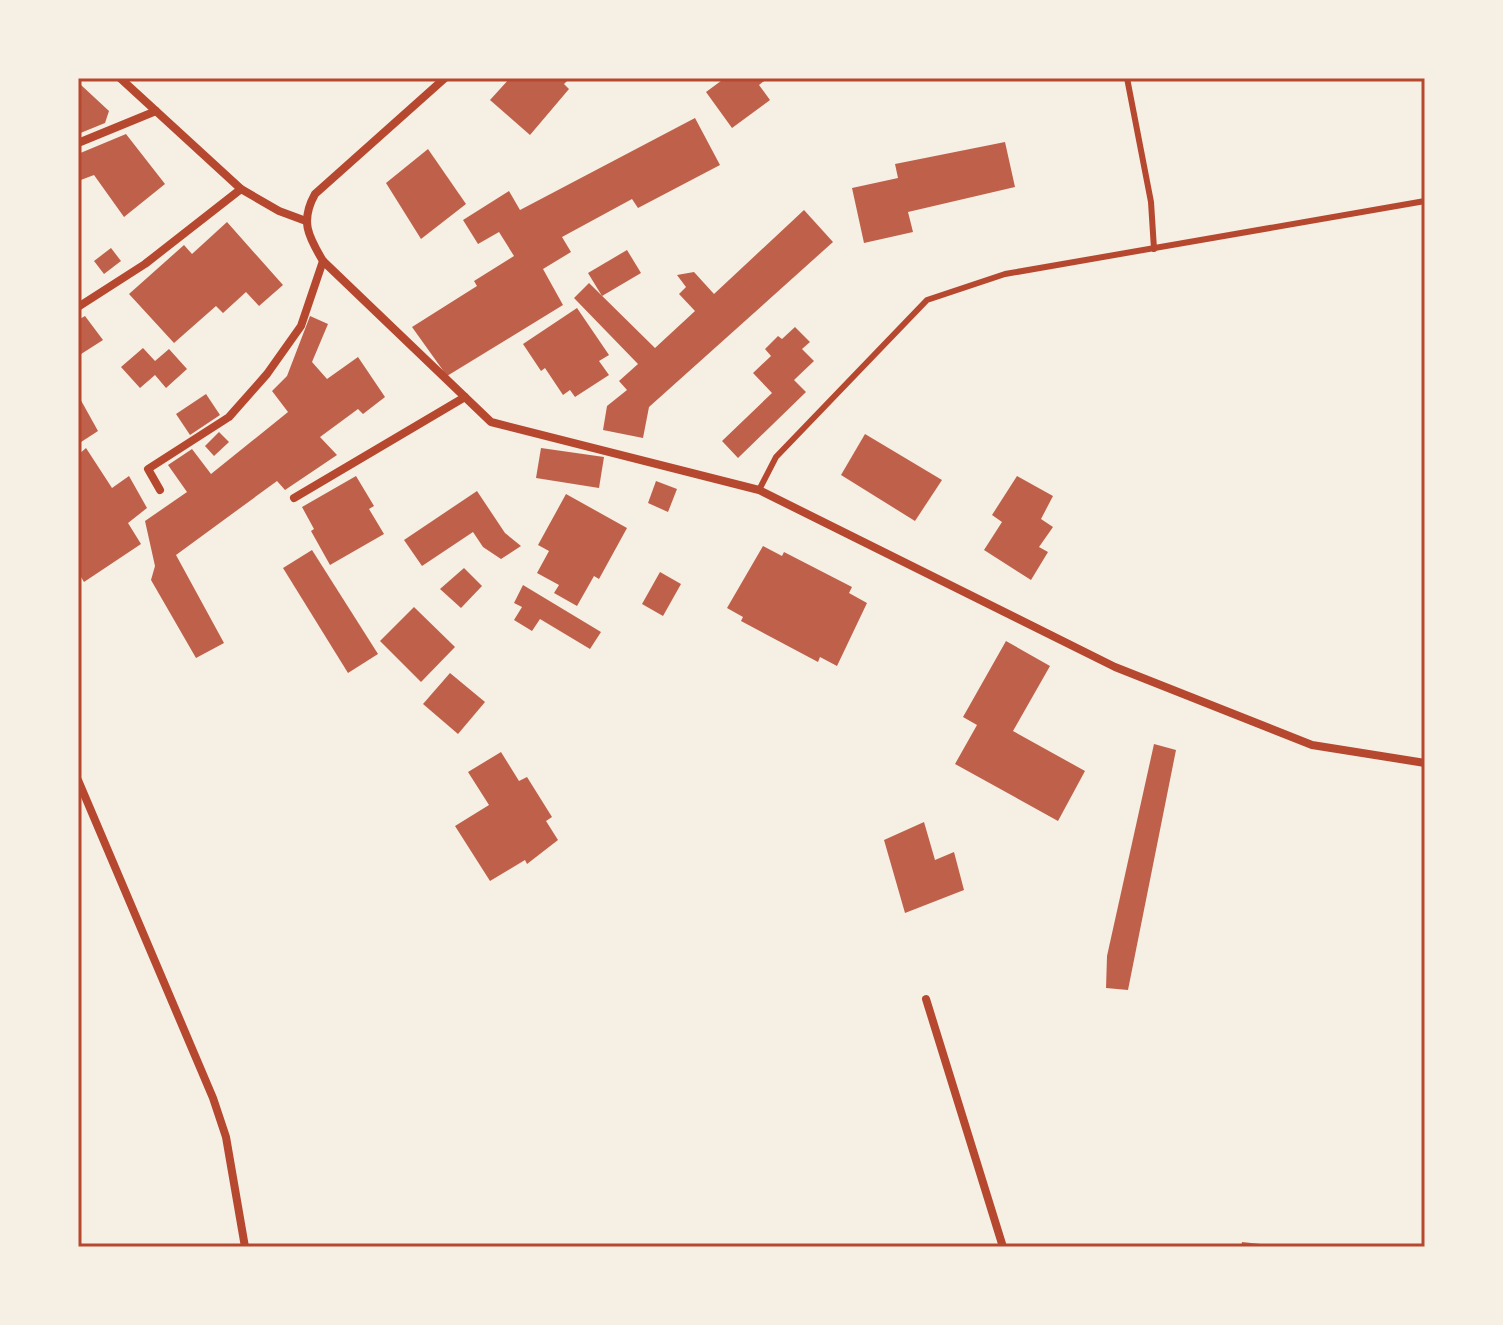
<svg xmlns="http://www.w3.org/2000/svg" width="1503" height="1325" viewBox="0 0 1503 1325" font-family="'Source Serif 4',serif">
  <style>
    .building { fill: #bf614a }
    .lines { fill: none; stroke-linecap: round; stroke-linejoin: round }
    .service { stroke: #b5482f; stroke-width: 6 }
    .minor { stroke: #b5482f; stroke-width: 8 }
    .neatline { fill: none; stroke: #b5482f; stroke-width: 3 }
  </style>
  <rect width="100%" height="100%" fill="#f6efe4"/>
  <g class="building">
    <path d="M510,78H570L564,84L569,89L530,135L490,100Z"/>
    <path d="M725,78H768L759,85L770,100L732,128L706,92Z"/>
    <path d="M81,85L109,111L105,123L78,134V88Z"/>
    <path d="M695,118L720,165L638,208L632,199L562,237L571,252L543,269L563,305L447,376L412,327L477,286L474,281L514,256L499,232L478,244L463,220L509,191L520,210Z"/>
    <path d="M126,134L165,184L124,217L94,175L78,181V154Z"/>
    <path d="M1005,142L1015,187L908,212L913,232L864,243L852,188L898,178L895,164Z"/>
    <path d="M428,149L466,204L421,239L386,183Z"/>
    <path d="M804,210L833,242L649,407L643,438L603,430L607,406L627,390L619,381L638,364L574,298L589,283L655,348L695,311L679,294L686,287L677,275L694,272L714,294Z"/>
    <path d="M227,222L283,285L259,306L246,292L223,313L216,306L174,343L129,294L184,245L192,254Z"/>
    <path d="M111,248L121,261L104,274L94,261Z"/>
    <path d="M627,250L641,273L602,296L588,273Z"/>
    <path d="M577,308L609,355L599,361L609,375L575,397L570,390L563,395L545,368L541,371L523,344Z"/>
    <path d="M85,316L103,340L78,356V320Z"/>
    <path d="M310,316L328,324L312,362L327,379L358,357L385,397L363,414L358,409L320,437L337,455L285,490L277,481L176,555L224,643L196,658L151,580L155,566L145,521L187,492L168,465L192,449L211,474L288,412L272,391L287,376Z"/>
    <path d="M795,327L810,342L802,349L814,361L794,380L806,392L738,458L722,441L772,393L753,373L771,356L765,349L778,336L782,339Z"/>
    <path d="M143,348L155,361L169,349L187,369L166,388L155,375L140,388L121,367Z"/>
    <path d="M206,394L220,415L190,435L176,414Z"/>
    <path d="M78,395L98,431L78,444Z"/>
    <path d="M219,432L229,442L214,456L205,446Z"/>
    <path d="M865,434L942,480L915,521L841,475Z"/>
    <path d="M86,448L112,488L129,476L147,508L128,523L141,544L84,582L81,577L78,580V455Z"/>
    <path d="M541,448L604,457L599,488L536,478Z"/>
    <path d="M356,476L374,506L369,509L384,534L330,565L311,531L314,529L302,507Z"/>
    <path d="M1017,476L1053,496L1041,519L1053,527L1039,547L1048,552L1031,580L984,550L1002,522L992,515Z"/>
    <path d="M656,481L677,489L668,512L648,503Z"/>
    <path d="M477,491L505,533L521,546L501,559L483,547L473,532L422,566L404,540Z"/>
    <path d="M566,494L627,528L599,579L594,576L577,606L554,593L559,585L537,573L549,551L538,545Z"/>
    <path d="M763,546L782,556L784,552L852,587L849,593L867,603L837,666L820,657L818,662L741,621L743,617L727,608Z"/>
    <path d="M312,550L378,654L348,673L283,568Z"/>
    <path d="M464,568L482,586L461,608L440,589Z"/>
    <path d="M660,572L681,584L663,616L642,604Z"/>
    <path d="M523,585L601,632L590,649L540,619L532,631L514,620L522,607L514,603Z"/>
    <path d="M414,607L455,647L421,682L380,641Z"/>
    <path d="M1006,641L1050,666L1013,731L1085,771L1058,821L955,764L977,725L963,717Z"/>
    <path d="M450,673L485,702L458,734L423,704Z"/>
    <path d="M1154,744L1176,750L1128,990L1106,988L1107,956Z"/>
    <path d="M501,752L519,781L527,777L552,817L546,821L558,840L527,864L525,860L490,881L455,826L489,805L468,772Z"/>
    <path d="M924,822L935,860L954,852L964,890L905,913L884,840Z"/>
    <path d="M1242,1242L1270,1245V1247H1241Z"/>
  </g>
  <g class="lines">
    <g class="service">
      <path d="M1127,78L1151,202L1154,249"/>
      <path d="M759,490L776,457L927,300L1005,274L1425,201"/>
    </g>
    <g class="minor">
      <path d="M120,78L241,189L279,211L306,221"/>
      <path d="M445,78L315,194C300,221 308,236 323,261L491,422L759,490L1115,667L1312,745L1425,763"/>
      <path d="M78,143L156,111"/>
      <path d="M78,307L145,264L241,189"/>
      <path d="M160,490L148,469L229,417L267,374L301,326L323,261"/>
      <path d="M294,498L465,397"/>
      <path d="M78,780L213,1098L226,1137L245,1247"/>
      <path d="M926,999L1003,1247"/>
    </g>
  </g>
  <rect width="1503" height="1325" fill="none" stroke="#f6efe4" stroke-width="160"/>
  <rect x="80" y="80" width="1343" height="1165" class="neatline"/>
</svg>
